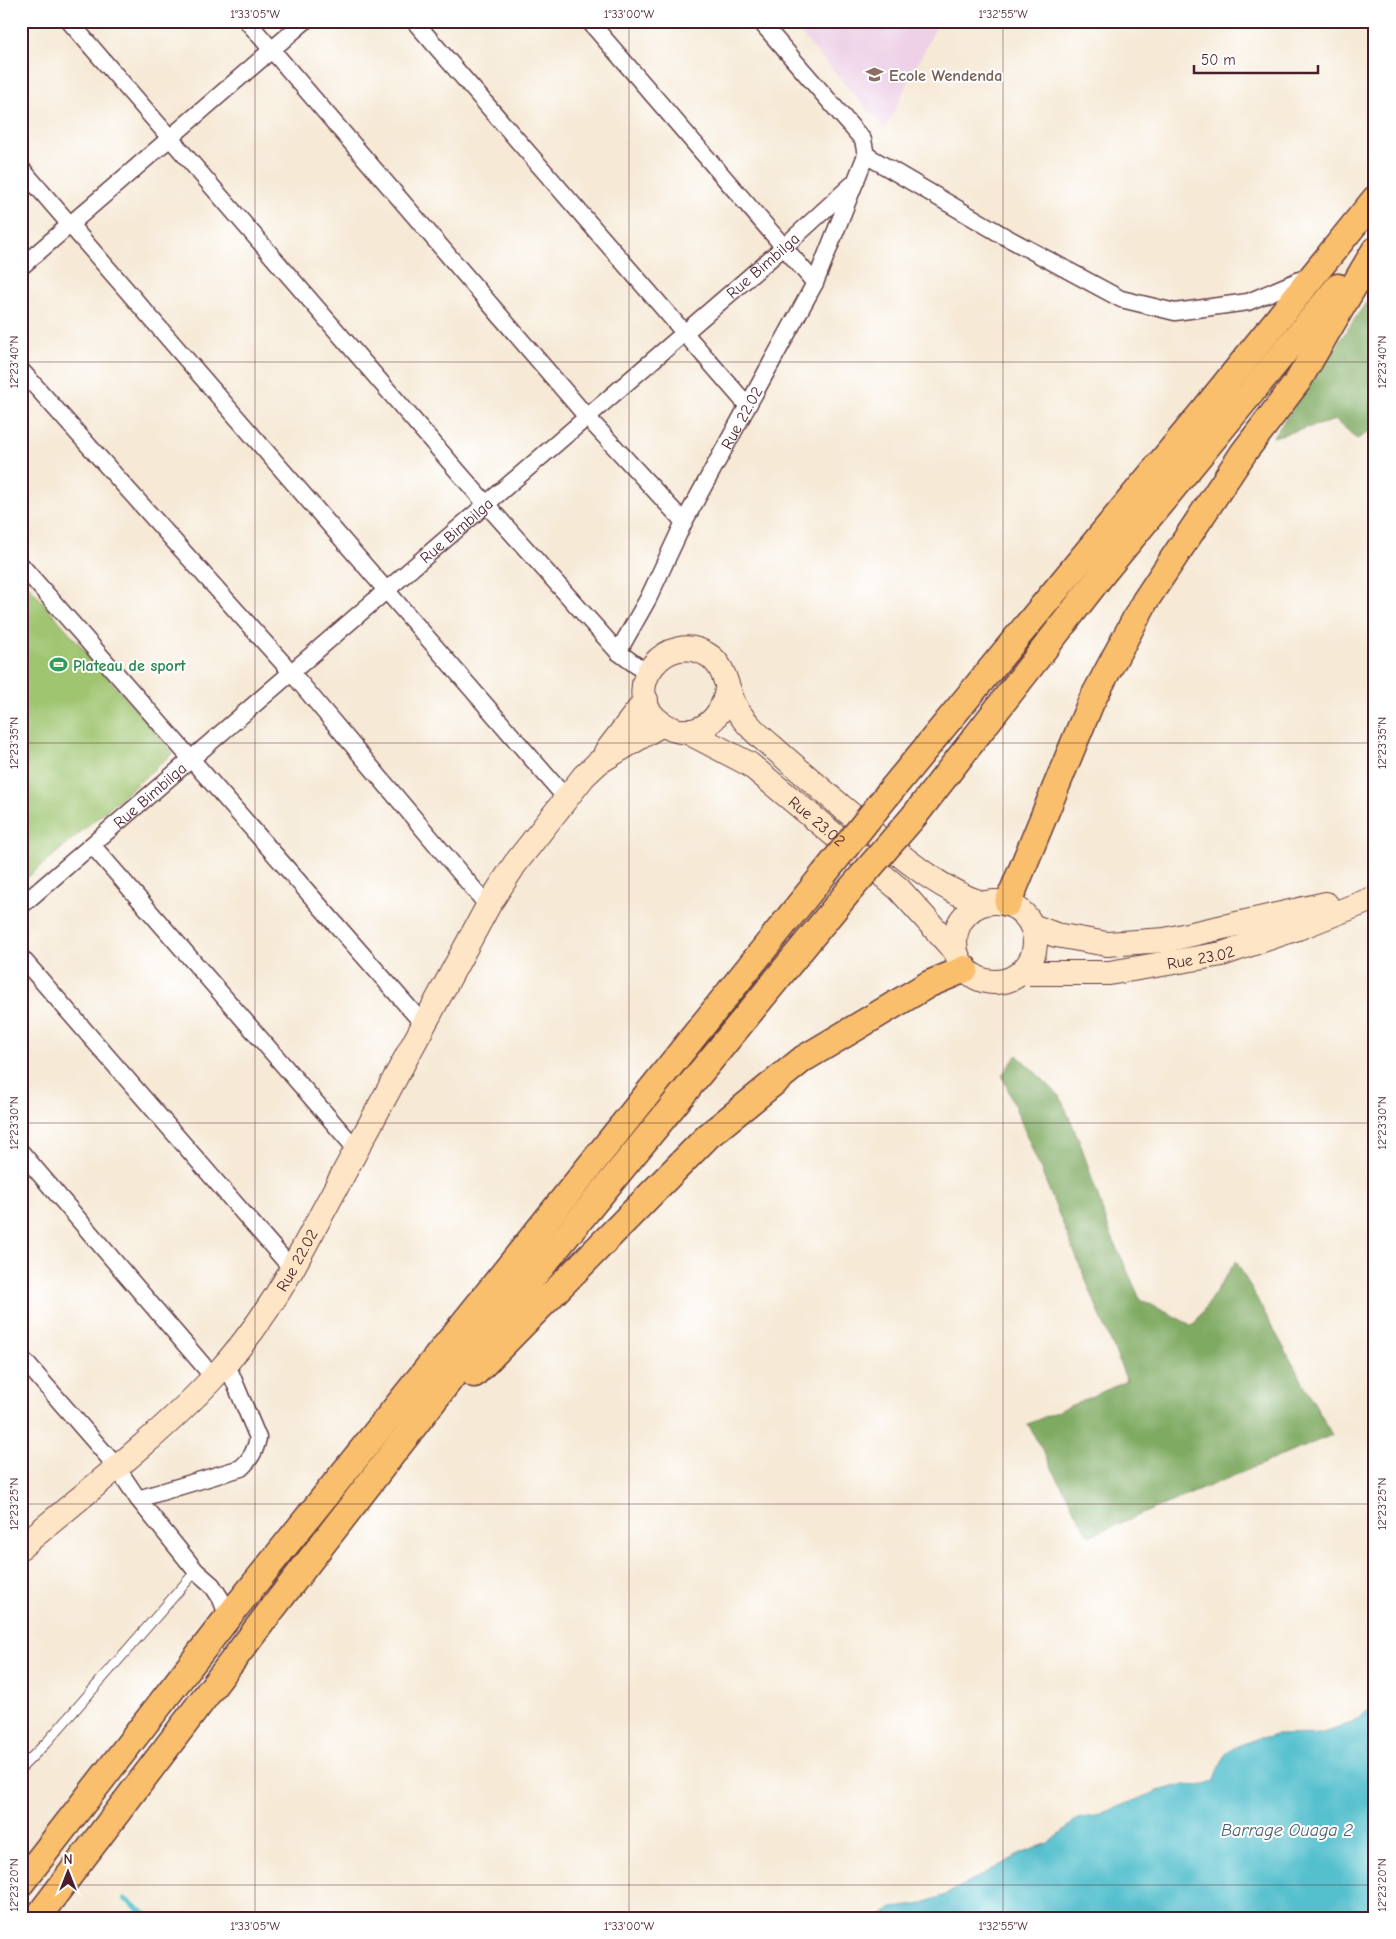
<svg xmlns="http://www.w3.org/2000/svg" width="1396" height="1939" viewBox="0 0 1396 1939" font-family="'Comic Neue',sans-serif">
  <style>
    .built { fill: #eed0e7 }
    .green { fill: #9fc56f; stroke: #74724d }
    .forest { fill: #7faa62; stroke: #646446 }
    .water { fill: #54c0cd; stroke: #4f707c }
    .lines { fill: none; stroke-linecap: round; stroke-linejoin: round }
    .stream { stroke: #54c0cd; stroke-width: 5 }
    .lane-casing { stroke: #643d44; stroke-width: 11 }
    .street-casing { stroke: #643d44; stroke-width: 19 }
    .secondary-casing { stroke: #643d44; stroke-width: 26 }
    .primary-casing { stroke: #643d44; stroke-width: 29 }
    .lane { stroke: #fff; stroke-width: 9 }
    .street { stroke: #fff; stroke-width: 16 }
    .secondary { stroke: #fde5c5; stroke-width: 24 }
    .primary { stroke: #f9bf6d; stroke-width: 26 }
    .primary-bridge-casing { stroke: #643d44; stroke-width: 29; stroke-linecap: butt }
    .primary-bridge { stroke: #f9bf6d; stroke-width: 26 }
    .ticks { fill: none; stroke: #4a1f2b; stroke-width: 1; stroke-opacity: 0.45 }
    .labels { text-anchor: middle; stroke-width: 4; stroke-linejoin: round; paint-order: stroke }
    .education-label { font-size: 16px; font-weight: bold; fill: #785e54; stroke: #fff; text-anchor: start }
    .street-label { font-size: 16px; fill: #4a1f2b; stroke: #fff }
    .leisure-label { font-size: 16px; font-weight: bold; fill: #27864d; stroke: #fff; text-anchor: start }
    .water-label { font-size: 18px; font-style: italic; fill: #4e5f6c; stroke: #fff }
    .neatline { fill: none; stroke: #4a1f2b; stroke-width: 2 }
    .ticks-label { font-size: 12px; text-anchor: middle; fill: #4a1f2b }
  </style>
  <rect width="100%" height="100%" fill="#fff"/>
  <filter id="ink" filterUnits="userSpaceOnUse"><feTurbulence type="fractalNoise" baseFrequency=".02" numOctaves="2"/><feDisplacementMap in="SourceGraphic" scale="10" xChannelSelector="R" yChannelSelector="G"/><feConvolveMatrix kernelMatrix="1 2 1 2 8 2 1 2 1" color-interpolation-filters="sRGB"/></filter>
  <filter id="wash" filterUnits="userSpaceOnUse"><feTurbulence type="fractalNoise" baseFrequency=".0096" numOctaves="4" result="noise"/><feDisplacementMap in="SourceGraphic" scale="20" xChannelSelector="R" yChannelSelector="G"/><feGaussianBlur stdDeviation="1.12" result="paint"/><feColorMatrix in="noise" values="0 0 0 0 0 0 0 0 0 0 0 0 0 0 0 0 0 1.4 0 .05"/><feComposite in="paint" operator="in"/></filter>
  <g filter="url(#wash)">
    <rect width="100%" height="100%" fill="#f6e9d5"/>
    <path class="built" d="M789,21H939L885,129Z"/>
    <path class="green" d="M21,577L173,753L21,883Z"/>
    <g class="forest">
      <path d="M1375,290V428L1357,439L1336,420L1273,437Z"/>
      <path d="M1017,1055L1060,1096L1081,1145L1109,1230L1140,1299L1193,1326L1236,1261L1332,1435L1089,1536L1028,1424L1127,1381L1002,1075Z"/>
    </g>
    <path class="water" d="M1375,1706V1918H879L893,1908L918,1905L943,1896L1019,1855L1050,1842L1077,1819L1095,1816L1158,1791L1182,1785L1200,1786L1214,1781L1225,1755L1235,1747L1256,1739L1276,1735L1320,1734L1349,1724Z"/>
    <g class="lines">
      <path class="stream" d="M125,1899L151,1918"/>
    </g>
  </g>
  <g filter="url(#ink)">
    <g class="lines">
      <defs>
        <path id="lane" d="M21,1768L47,1742L196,1571"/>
        <g id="street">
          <path d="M69,21L486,504L618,652L647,673"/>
          <path d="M247,21L587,417L684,522"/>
          <path d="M414,21L747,405"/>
          <path d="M589,21L815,283"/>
          <path d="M866,155L1004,236L1121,299L1175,312L1248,302L1309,276"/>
          <path d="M21,168L565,797"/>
          <path d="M21,267L305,21"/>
          <path d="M21,370L291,672L488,906"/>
          <path d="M21,565L425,1026"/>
          <path id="s1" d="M618,652L648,599L684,522L815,283L866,155L863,140L760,21"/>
          <path d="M92,845L357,1150"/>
          <path id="s2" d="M21,906L785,246L856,181"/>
          <path d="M21,957L292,1269"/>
          <path d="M21,1152L214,1378"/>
          <path d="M21,1357L116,1466L138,1499L196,1571L212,1585L221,1599L228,1617"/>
          <path d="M138,1499L241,1468C251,1459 255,1451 258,1438L226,1362"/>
        </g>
        <g id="secondary">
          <path d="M727,689C722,726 687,746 656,719C620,686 668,629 708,655C727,667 726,691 737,710C748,727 762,738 776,750C807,777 837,803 868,829C904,858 937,888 981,903"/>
          <path id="s3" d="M686,731L749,764L899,889L955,951"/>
          <path d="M606,752L646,700"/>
          <circle cx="995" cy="942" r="40"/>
          <path d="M1032,926L1056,935L1107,944L1165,940L1326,904"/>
          <path id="s4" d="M1020,973H1109L1222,954L1298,928L1375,898"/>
          <path id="s5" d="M21,1547C84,1494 156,1439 212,1379C243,1346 270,1308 292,1269L488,906L515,864L584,776L599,762L662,724"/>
        </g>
        <g id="primary">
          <path d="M888,794L1205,409L1375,199"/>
          <path d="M915,815L1103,573L1338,287"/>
          <path d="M1008,903L1091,702L1145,601L1244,452L1298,381L1375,250"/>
          <path d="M474,1374L708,1136L803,1059L929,984L965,969"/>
          <path d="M21,1883L228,1617L824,874"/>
          <path d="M37,1918L262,1622L465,1360L849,891"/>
        </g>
      </defs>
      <use href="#lane" class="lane-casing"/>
      <use href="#street" class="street-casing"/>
      <use href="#secondary" class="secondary-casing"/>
      <use href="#primary" class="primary-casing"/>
      <use href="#lane" class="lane"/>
      <use href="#street" class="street"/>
      <use href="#secondary" class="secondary"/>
      <use href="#primary" class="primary"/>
      <defs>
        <g id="primary-bridge">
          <path d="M824,874L888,794"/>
          <path d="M849,891L915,815"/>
        </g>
      </defs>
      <use href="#primary-bridge" class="primary-bridge-casing"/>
      <use href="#primary-bridge" class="primary-bridge"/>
    </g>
  </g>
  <path class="ticks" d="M255,21V1918M629,21V1918M1003,21V1918M21,362H1375M21,743H1375M21,1123H1375M21,1504H1375M21,1885H1375"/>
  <defs>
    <symbol id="school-bare" viewBox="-9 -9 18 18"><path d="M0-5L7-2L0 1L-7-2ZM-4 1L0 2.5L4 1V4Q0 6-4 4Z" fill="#8d6e63" stroke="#fff" stroke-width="2.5" paint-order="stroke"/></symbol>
    <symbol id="stadium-bare" viewBox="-9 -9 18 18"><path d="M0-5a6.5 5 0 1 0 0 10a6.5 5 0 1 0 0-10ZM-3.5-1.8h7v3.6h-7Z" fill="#2e9e5b" stroke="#fff" stroke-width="2.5" paint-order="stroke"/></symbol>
  </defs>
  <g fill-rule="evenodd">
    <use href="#school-bare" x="862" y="62" width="25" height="25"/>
    <use href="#stadium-bare" x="46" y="652" width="25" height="25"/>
  </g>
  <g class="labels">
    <g class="education-label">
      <text x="889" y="81">Ecole Wendenda</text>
    </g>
    <g class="street-label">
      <text dy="6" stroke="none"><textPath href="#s2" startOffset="980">Rue Bimbilga</textPath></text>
      <text dy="6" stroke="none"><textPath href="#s1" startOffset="265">Rue 22.02</textPath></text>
      <text dy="6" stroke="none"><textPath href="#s2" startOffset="575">Rue Bimbilga</textPath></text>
      <text dy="6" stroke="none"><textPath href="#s2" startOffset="170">Rue Bimbilga</textPath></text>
      <text dy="6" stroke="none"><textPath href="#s3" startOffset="160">Rue 23.02</textPath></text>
      <text dy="6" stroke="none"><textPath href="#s4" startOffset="182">Rue 23.02</textPath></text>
      <text dy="6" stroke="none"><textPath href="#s5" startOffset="401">Rue 22.02</textPath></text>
    </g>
    <g class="leisure-label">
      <text x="73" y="671">Plateau de sport</text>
    </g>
    <g class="water-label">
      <text x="1287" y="1836">Barrage Ouaga 2</text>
    </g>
  </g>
  <rect width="1396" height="1939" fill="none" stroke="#fff" stroke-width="55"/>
  <g transform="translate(68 1872)" stroke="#ffffff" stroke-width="4" paint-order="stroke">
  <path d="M0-4L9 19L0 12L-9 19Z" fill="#4a1f2b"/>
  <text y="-8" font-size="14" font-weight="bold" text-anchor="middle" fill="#4a1f2b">N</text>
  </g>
  <path d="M1194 65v8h124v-8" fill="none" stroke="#4a1f2b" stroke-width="2.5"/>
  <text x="1201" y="65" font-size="15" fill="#4a1f2b" stroke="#ffffff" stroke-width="4" paint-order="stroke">50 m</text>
  <rect x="28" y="28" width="1340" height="1884" class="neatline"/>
  <g class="ticks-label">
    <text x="255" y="18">1°33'05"W</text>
    <text x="629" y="18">1°33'00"W</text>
    <text x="1003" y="18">1°32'55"W</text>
    <text transform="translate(14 362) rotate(-90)" y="4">12°23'40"N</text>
    <text transform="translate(1382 362) rotate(-90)" y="4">12°23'40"N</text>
    <text transform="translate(14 743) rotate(-90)" y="4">12°23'35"N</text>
    <text transform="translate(1382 743) rotate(-90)" y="4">12°23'35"N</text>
    <text transform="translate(14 1123) rotate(-90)" y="4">12°23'30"N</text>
    <text transform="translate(1382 1123) rotate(-90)" y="4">12°23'30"N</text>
    <text transform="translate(14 1504) rotate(-90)" y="4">12°23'25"N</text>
    <text transform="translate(1382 1504) rotate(-90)" y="4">12°23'25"N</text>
    <text transform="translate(14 1885) rotate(-90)" y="4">12°23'20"N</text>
    <text transform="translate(1382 1885) rotate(-90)" y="4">12°23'20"N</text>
    <text x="255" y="1930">1°33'05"W</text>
    <text x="629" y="1930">1°33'00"W</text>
    <text x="1003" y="1930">1°32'55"W</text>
  </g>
</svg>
